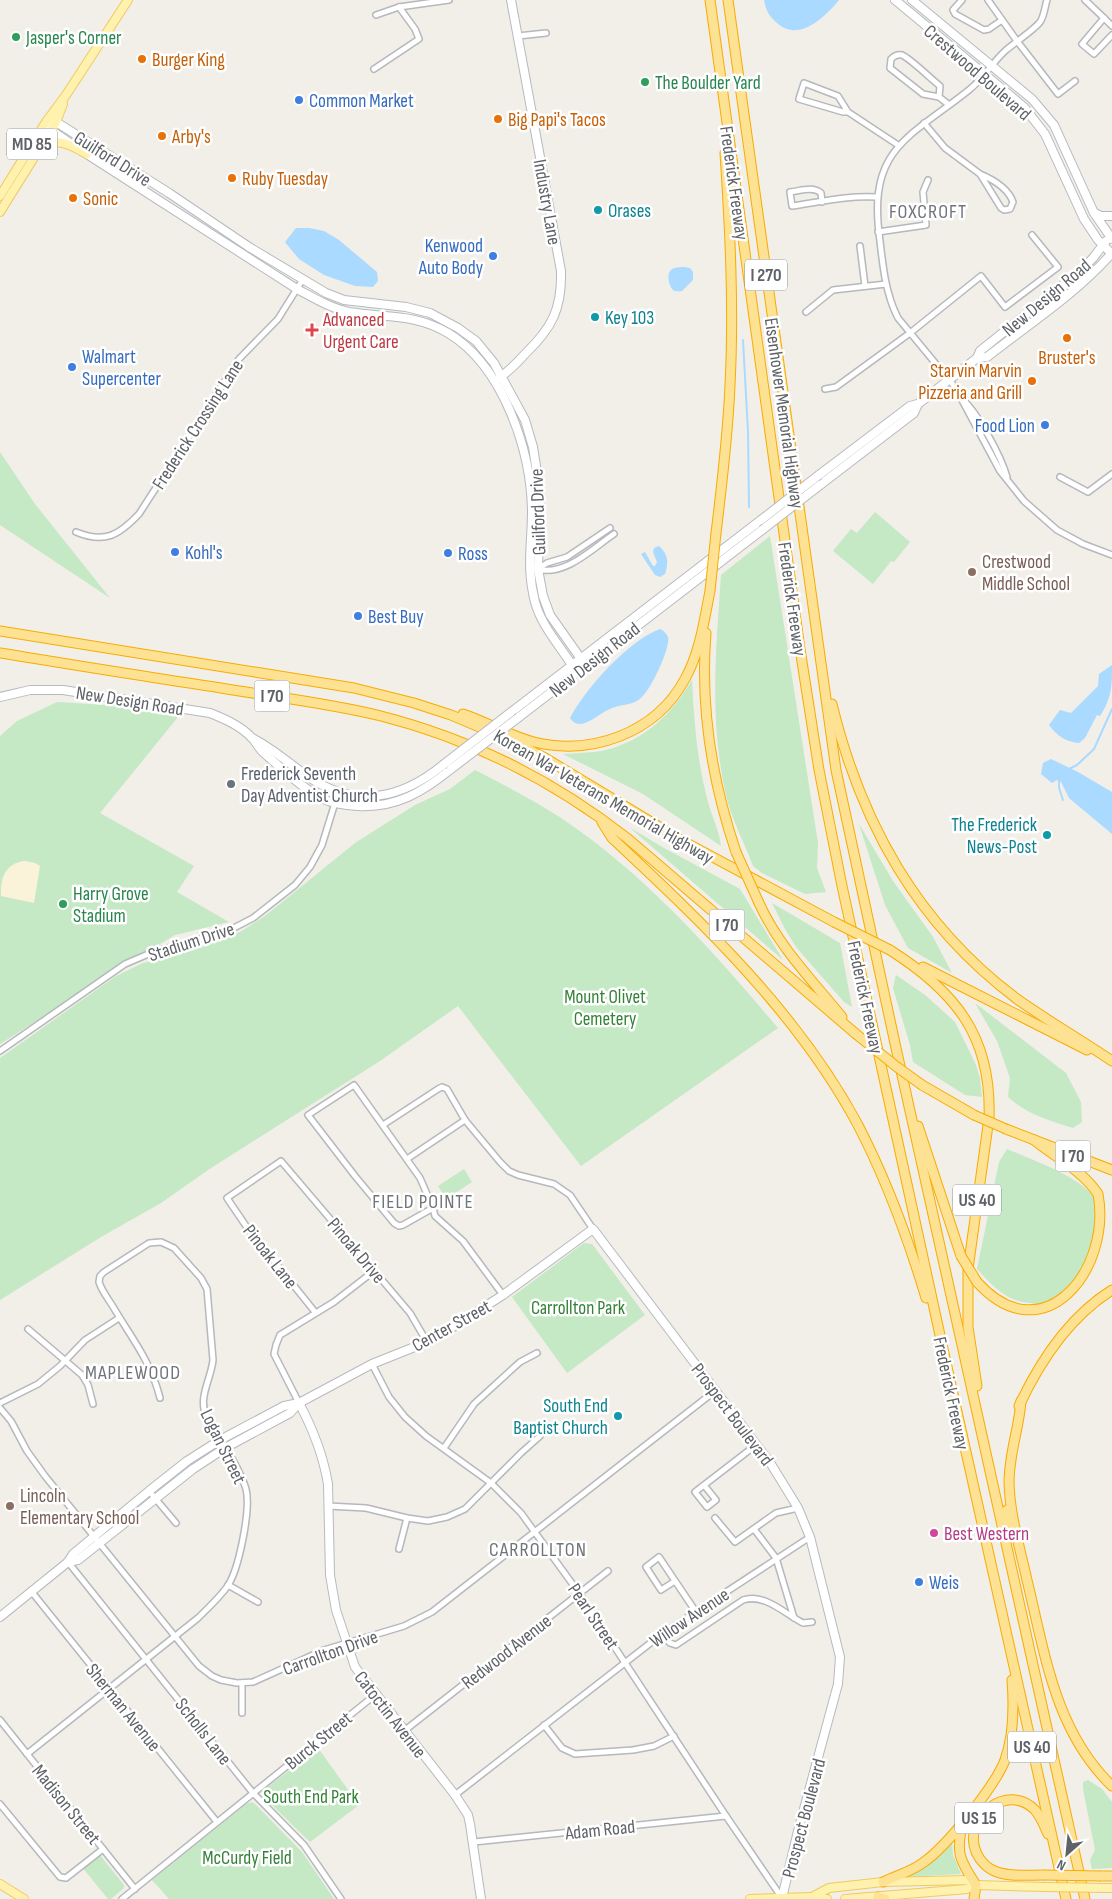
<svg xmlns="http://www.w3.org/2000/svg" width="1112" height="1899" viewBox="0 0 1112 1899" font-family="'Sofia Sans Condensed',sans-serif">
  <style>
    .green { fill: #c5e8c5 }
    .sand { fill: #fbf3d9 }
    .water { fill: #aadaff }
    .lines { fill: none; stroke-linecap: round; stroke-linejoin: round }
    .stream { stroke: #aadaff; stroke-width: 2 }
    .street-casing { stroke: #b5b8bc; stroke-width: 8 }
    .secondary-casing { stroke: #b6babf; stroke-width: 10 }
    .primary-casing { stroke: #f2c960; stroke-width: 10 }
    .highway-casing { stroke: #f9ab00; stroke-width: 11 }
    .street { stroke: #fff; stroke-width: 5 }
    .secondary { stroke: #fff; stroke-width: 8 }
    .primary { stroke: #fff2af; stroke-width: 8 }
    .highway { stroke: #fde293; stroke-width: 9 }
    .secondary-bridge-casing { stroke: #b6babf; stroke-width: 10; stroke-linecap: butt }
    .primary-bridge-casing { stroke: #f2c960; stroke-width: 10; stroke-linecap: butt }
    .highway-bridge-casing { stroke: #f9ab00; stroke-width: 11; stroke-linecap: butt }
    .secondary-bridge { stroke: #fff; stroke-width: 8 }
    .primary-bridge { stroke: #fff2af; stroke-width: 8 }
    .highway-bridge { stroke: #fde293; stroke-width: 9 }
    .leisure-dot { fill: #2e9e5b; stroke: #fff; stroke-width: 2 }
    .food-dot { fill: #e8710a; stroke: #fff; stroke-width: 2 }
    .shop-dot { fill: #3f7fe0; stroke: #fff; stroke-width: 2 }
    .culture-dot { fill: #0f9aa8; stroke: #fff; stroke-width: 2 }
    .health-dot { fill: #e0444e; stroke: #fff; stroke-width: 2 }
    .education-dot { fill: #8d6e63; stroke: #fff; stroke-width: 2 }
    .worship-dot { fill: #6b7280; stroke: #fff; stroke-width: 2 }
    .hotel-dot { fill: #d1479c; stroke: #fff; stroke-width: 2 }
    .labels { text-anchor: middle; stroke-width: 5; stroke-linejoin: round; paint-order: stroke }
    .shield { fill: #fff; stroke: #8f9295; stroke-width: 1 }
    .shield-label { font-size: 18px; font-weight: bold; fill: #5f6368 }
    .leisure-label { font-size: 19px; fill: #27864d; stroke: #fff; text-anchor: start }
    .food-label { font-size: 19px; fill: #c56008; stroke: #fff; text-anchor: start }
    .street-label { font-size: 19px; fill: #5f6368; stroke: #fff }
    .shop-label { font-size: 19px; fill: #366cbe; stroke: #fff; text-anchor: start }
    .culture-label { font-size: 19px; fill: #0d838f; stroke: #fff; text-anchor: start }
    .health-label { font-size: 19px; fill: #be3a42; stroke: #fff; text-anchor: start }
    .education-label { font-size: 19px; fill: #785e54; stroke: #fff; text-anchor: start }
    .worship-label { font-size: 19px; fill: #5b616d; stroke: #fff; text-anchor: start }
    .park-label { font-size: 19px; fill: #348238; stroke: #fff }
    .hotel-label { font-size: 19px; fill: #b23c85; stroke: #fff; text-anchor: start }
    .neighbourhood-label { font-size: 20px; letter-spacing: 1px; fill: #70757a; stroke: #fff }
  </style>
  <rect width="100%" height="100%" fill="#f1efe8"/>
  <g class="green">
    <path d="M0,452L35,504L110,598L0,525Z"/>
    <path d="M875,512L910,542L894,562L891,561L873,584L833,551L851,529L857,533Z"/>
    <path d="M770,536L818,843L817,868L826,892L805,894L762,873L753,866C745,844 731,818 726,795C709,720 716,651 721,575Z"/>
    <path d="M692,680C694,721 697,762 708,802C712,817 719,830 721,846L643,794L563,754C577,753 593,753 606,750C645,740 672,714 692,680Z"/>
    <path d="M57,702L105,705L178,717L100,813L194,866L177,892L229,922L175,935L104,978L0,1044V736L17,721Z"/>
    <path d="M475,770C504,785 533,800 561,818C645,874 713,951 778,1028L581,1166L458,1006L380,1061L208,1170L161,1203L101,1237L0,1300V1058L116,976L143,963L166,958L240,932L265,916L355,843L415,805L450,789Z"/>
    <path d="M859,824L893,881L933,937L952,973L908,948L885,905Z"/>
    <path d="M629,827L664,848L740,889L783,960Z"/>
    <path d="M772,903L840,943L852,1007L844,1002L796,947L785,929Z"/>
    <path d="M896,975L925,995L955,1022L976,1065L980,1078L982,1097L965,1095L913,1062L910,1045L893,988Z"/>
    <path d="M975,1003L1066,1073L1081,1102L1082,1122L1073,1128C1048,1120 1028,1115 1008,1097L1010,1078L997,1041Z"/>
    <path d="M1007,1149C1030,1159 1082,1177 1095,1199C1112,1250 1082,1313 1023,1302C1004,1299 990,1283 977,1269L999,1162Z"/>
    <path d="M464,1169L472,1182L446,1199L438,1186Z"/>
    <path d="M584,1243L592,1244L645,1315L567,1373L512,1297Z"/>
    <path d="M318,1748L359,1805L310,1842L274,1807L263,1793L264,1790Z"/>
    <path d="M1088,1780L1102,1789L1112,1802V1868L1092,1869L1090,1860L1095,1850L1083,1789V1782Z"/>
    <path d="M252,1802L255,1804L302,1852L334,1899H169L152,1880L246,1804Z"/>
    <path d="M952,1840L953,1855L961,1874L903,1877Z"/>
    <path d="M99,1854L124,1885V1888L111,1899H108L82,1867Z"/>
  </g>
  <path class="sand" d="M25,861L35,863L40,866L34,903L1,896C0,877 6,863 25,861Z"/>
  <g class="water">
    <path d="M764,0H839C825,17 799,43 777,23C769,16 766,11 764,0Z"/>
    <path d="M296,228H309L324,231L339,240L377,272L378,281L373,287L355,286L324,275L299,259L285,242Z"/>
    <path d="M684,267L690,268L693,272V280L682,291C679,291 676,292 673,290C669,286 666,274 671,270C674,267 680,267 684,267Z"/>
    <path d="M659,546C668,554 669,562 665,574L660,577L655,575L641,554L645,552L653,566H655L657,562L653,552L654,548Z"/>
    <path d="M660,629C663,630 666,633 668,637C671,647 651,689 642,697C631,707 623,703 610,709C599,713 580,734 570,718C585,689 629,640 660,629Z"/>
    <path d="M1112,665C1112,685 1112,698 1100,716L1097,715L1085,738L1079,743C1066,742 1057,736 1049,725L1060,710L1071,713L1098,686L1099,674Z"/>
    <path d="M1051,759L1078,772L1112,792V834L1069,798L1061,782L1057,780L1052,783L1041,774L1043,763Z"/>
  </g>
  <g class="lines">
    <g class="stream">
      <path d="M743,340L748,432L749,507"/>
      <path d="M1069,769L1077,765L1094,749L1112,709"/>
      <path d="M1059,781V788L1063,800"/>
    </g>
    <defs>
      <g id="street">
        <path d="M962,0L953,10L955,14L984,30L989,29L1002,20"/>
        <path d="M988,0L1017,41L1058,94L1075,81"/>
        <path d="M1047,0C1045,6 1044,17 1040,22C1034,30 1014,43 1005,51C992,63 983,79 969,90C906,140 867,149 880,241C883,268 886,295 898,318L955,387L1000,471L1024,501L1057,530L1083,544L1112,555"/>
        <path d="M1085,0L1104,18L1082,44L1094,54L1112,35"/>
        <path d="M376,15L399,7L449,0"/>
        <path d="M1104,18L1112,26"/>
        <path d="M518,36L546,33"/>
        <path d="M374,69L419,39L415,29L399,7"/>
        <path d="M939,97L940,86C931,79 911,59 902,55C897,54 894,56 891,59L890,68L923,94L939,97L948,104"/>
        <path d="M848,112L838,96L804,83L799,99L843,112H848L898,145"/>
        <path d="M924,123L945,148L980,174L1001,208L1004,210L1010,209L1013,202C1008,188 992,179 980,174"/>
        <path d="M822,202L821,193C813,186 800,191 790,192L792,206C820,202 849,195 877,197"/>
        <path d="M878,232L926,225L923,192L928,180"/>
        <path d="M860,246L865,286"/>
        <path d="M806,312L833,290L886,284"/>
        <path d="M825,389L836,387L910,333L981,276L1005,307L1058,267L1032,235"/>
        <path d="M962,399C978,413 1001,456 1007,477"/>
        <path d="M1060,477L1088,492L1112,474"/>
        <path d="M76,532C105,544 119,535 139,514L239,359L278,319L303,279"/>
        <path d="M537,569C565,577 593,548 614,534"/>
        <path d="M538,569L547,563L567,557L610,528"/>
        <path d="M0,1051L125,964L153,952L228,931L253,918L295,885L310,867L322,845L338,793"/>
        <path d="M383,1125L438,1089L442,1087L447,1089L465,1120L500,1162L509,1171L518,1175L554,1184L570,1195L593,1229"/>
        <path d="M407,1159L465,1120"/>
        <path d="M433,1208L420,1178L354,1085L308,1115L355,1176L394,1223L399,1226L403,1225L433,1208L435,1216L463,1241L503,1295"/>
        <path d="M315,1312L246,1226L227,1198L281,1161L410,1313L427,1342"/>
        <path d="M28,1329L82,1375L88,1385L93,1404"/>
        <path d="M372,1364L389,1397L405,1417L426,1436L491,1483L521,1513L579,1593L726,1816L782,1898"/>
        <path d="M0,1403L38,1384L60,1366L85,1340L119,1318"/>
        <path d="M299,1403L274,1354L276,1345L280,1335L334,1302L374,1271"/>
        <path d="M0,1408L11,1421L27,1451L45,1476L199,1666L212,1676L221,1680L237,1683L253,1682L324,1650L404,1626L432,1612L715,1391"/>
        <path d="M444,1448L474,1404L520,1362L537,1353"/>
        <path d="M704,1485L716,1500L707,1507L695,1492L756,1445"/>
        <path d="M149,1491L176,1523"/>
        <path d="M328,1506L366,1508L407,1518L428,1521L447,1517L465,1509L521,1453L540,1436"/>
        <path d="M715,1518L735,1542L776,1513L798,1508"/>
        <path d="M754,1529L776,1558L794,1618"/>
        <path d="M399,1549L407,1518"/>
        <path d="M68,1562L253,1793L304,1845L341,1899"/>
        <path d="M675,1581L661,1590L646,1567L659,1557L696,1612"/>
        <path d="M228,1585L258,1602"/>
        <path d="M31,1591L217,1822"/>
        <path d="M662,1634L670,1643L676,1645L743,1600C765,1593 785,1614 803,1623L812,1622"/>
        <path d="M242,1683V1713"/>
        <path d="M0,1720L135,1889"/>
        <path d="M544,1725L562,1748L575,1754L633,1750L654,1746L674,1736"/>
        <path d="M404,1731L608,1571"/>
        <path d="M27,1754L198,1618C208,1608 219,1598 227,1587C239,1570 251,1509 246,1489C239,1466 220,1439 207,1418C197,1398 211,1380 213,1360L207,1289L201,1278L174,1248L161,1242L149,1243L104,1272L100,1276L99,1282C102,1292 110,1301 115,1310C133,1340 151,1362 160,1398"/>
        <path d="M455,1795L662,1634L810,1537"/>
        <path d="M0,1804L60,1877L66,1878L103,1849"/>
        <path d="M474,1842L726,1816"/>
        <path d="M122,1899L375,1695"/>
      </g>
      <g id="secondary">
        <path d="M895,0L1024,107L1045,134L1084,219L1098,240L1112,254"/>
        <path d="M912,0L1032,99L1054,125L1094,213L1112,239"/>
        <path d="M50,122H56L169,193L249,247L326,293L344,300L406,307L430,313L458,328L476,341L494,363L525,420L533,447L540,492L538,569L543,596L550,615L586,666"/>
        <path d="M48,126L51,130L73,145"/>
        <path d="M82,151L297,289C314,298 330,308 349,312C385,318 414,313 448,333C503,366 531,450 532,511C532,545 526,567 535,602C542,628 563,649 577,673"/>
        <path d="M1095,213L1101,216H1112"/>
        <path d="M977,358L980,351L1079,272L1093,258L1106,241"/>
        <path d="M499,378C509,371 517,363 525,354C552,328 562,309 561,271L511,0"/>
        <path d="M819,475L910,406L918,404L977,358L987,357C1029,324 1077,293 1112,253"/>
        <path d="M820,485L914,413L918,404"/>
        <path d="M0,697L30,690H63L210,713C225,719 241,726 252,738C257,743 259,749 264,753C282,769 300,786 321,798C333,804 345,805 358,806C396,808 423,792 451,769"/>
        <path d="M510,713L761,520"/>
        <path d="M519,717L762,530"/>
        <path d="M254,739C273,749 290,764 307,776C355,809 400,800 443,765"/>
        <path d="M299,1403C313,1429 323,1454 328,1484L330,1575L336,1610L355,1667L455,1795L468,1815L470,1824L481,1899"/>
        <path d="M68,1562L78,1560L193,1469L225,1448L290,1413L299,1403"/>
        <path d="M0,1617L68,1562L73,1554L149,1491L187,1461L220,1440L284,1406L299,1403L372,1364L427,1342L442,1334L503,1295L593,1229L771,1464L798,1508L810,1537L840,1657L838,1684L798,1831L782,1898"/>
      </g>
      <g id="primary">
        <path d="M42,152C57,134 71,146 87,154"/>
        <path d="M0,196L46,122L66,95L128,0"/>
        <path d="M0,212L56,122L63,104"/>
        <path d="M0,1884L24,1899"/>
        <path d="M1104,1888H1112"/>
        <path d="M812,1897L829,1888L883,1882L969,1880L976,1885"/>
        <path d="M750,1899L812,1897L827,1899"/>
        <path d="M845,1899L967,1889L976,1885L1046,1887"/>
      </g>
      <g id="highway">
        <path d="M710,0L800,649L819,770L842,886L943,1349L1066,1899"/>
        <path d="M728,0L836,770L896,1048L1085,1899"/>
        <path d="M716,533C722,484 728,434 730,385C734,307 730,230 725,153"/>
        <path d="M0,631L354,688L414,703L451,715L510,740L545,758L681,840L834,922"/>
        <path d="M706,633C700,708 712,781 736,852"/>
        <path d="M0,653C74,665 147,677 221,688C274,697 329,703 381,716C471,739 554,781 627,838L856,1034"/>
        <path d="M832,704C861,823 917,924 1017,999C1048,1021 1081,1040 1112,1061"/>
        <path d="M463,714C487,722 510,736 534,742C592,756 656,733 685,679C700,652 704,621 710,591"/>
        <path d="M602,822L612,838C704,924 798,1013 858,1125C887,1181 908,1238 926,1298"/>
        <path d="M759,903C779,947 812,980 842,1017"/>
        <path d="M890,950C956,992 992,1037 989,1118L968,1269V1327L977,1386"/>
        <path d="M923,967L1087,1050"/>
        <path d="M922,1085L974,1115"/>
        <path d="M918,1126L961,1256"/>
        <path d="M1006,1129L1112,1170"/>
        <path d="M977,1282C1043,1355 1112,1270 1098,1194C1083,1171 1055,1157 1034,1140"/>
        <path d="M1021,1401C1019,1429 1009,1453 1009,1483C1010,1516 1020,1548 1027,1580C1045,1654 1055,1731 1112,1786"/>
        <path d="M1019,1406C1040,1361 1069,1317 1112,1290"/>
        <path d="M1007,1510L1009,1529L1007,1539"/>
        <path d="M963,1823C955,1852 960,1861 976,1885L974,1899"/>
        <path d="M1043,1875C1029,1875 1010,1877 997,1872C988,1869 980,1861 976,1852C962,1817 1008,1782 1035,1810C1041,1817 1044,1825 1048,1834"/>
        <path d="M1101,1876H1112"/>
        <path d="M883,1882C897,1875 911,1872 924,1862C947,1846 995,1786 1005,1760C1014,1735 1014,1706 1012,1680"/>
        <path d="M878,1897L885,1899"/>
      </g>
    </defs>
    <use href="#street" class="street-casing"/>
    <use href="#secondary" class="secondary-casing"/>
    <use href="#primary" class="primary-casing"/>
    <use href="#highway" class="highway-casing"/>
    <use href="#street" class="street"/>
    <use href="#secondary" class="secondary"/>
    <use href="#primary" class="primary"/>
    <use href="#highway" class="highway"/>
    <defs>
      <g id="secondary-bridge">
        <path d="M761,520L819,475"/>
        <path d="M762,530L820,485"/>
        <path d="M443,765L510,713"/>
        <path d="M451,769L519,717"/>
      </g>
      <path id="primary-bridge" d="M1046,1887L1104,1888"/>
      <g id="highway-bridge">
        <path d="M710,591L716,533"/>
        <path d="M736,852L759,903"/>
        <path d="M834,922L890,950"/>
        <path d="M856,1034L897,1067L922,1085"/>
        <path d="M974,1115L1006,1129"/>
        <path d="M961,1256L977,1282"/>
        <path d="M1043,1875L1101,1876"/>
      </g>
    </defs>
    <use href="#secondary-bridge" class="secondary-bridge-casing"/>
    <use href="#primary-bridge" class="primary-bridge-casing"/>
    <use href="#highway-bridge" class="highway-bridge-casing"/>
    <use href="#secondary-bridge" class="secondary-bridge"/>
    <use href="#primary-bridge" class="primary-bridge"/>
    <use href="#highway-bridge" class="highway-bridge"/>
  </g>
  <g class="leisure-dot">
    <circle cx="16" cy="37" r="5"/>
    <circle cx="645" cy="82" r="5"/>
    <circle cx="63" cy="904" r="5"/>
  </g>
  <g class="food-dot">
    <circle cx="142" cy="59" r="5"/>
    <circle cx="498" cy="119" r="5"/>
    <circle cx="162" cy="136" r="5"/>
    <circle cx="232" cy="178" r="5"/>
    <circle cx="73" cy="198" r="5"/>
    <circle cx="1067" cy="338" r="5"/>
    <circle cx="1032" cy="381" r="5"/>
  </g>
  <g class="shop-dot">
    <circle cx="299" cy="100" r="5"/>
    <circle cx="493" cy="256" r="5"/>
    <circle cx="72" cy="367" r="5"/>
    <circle cx="1045" cy="425" r="5"/>
    <circle cx="175" cy="552" r="5"/>
    <circle cx="448" cy="553" r="5"/>
    <circle cx="358" cy="616" r="5"/>
    <circle cx="919" cy="1582" r="5"/>
  </g>
  <g class="culture-dot">
    <circle cx="598" cy="210" r="5"/>
    <circle cx="595" cy="317" r="5"/>
    <circle cx="1047" cy="835" r="5"/>
    <circle cx="618" cy="1416" r="5"/>
  </g>
  <path class="health-dot" d="M309.5 322.5h5v5h5v5h-5v5h-5v-5h-5v-5h5z"/>
  <g class="education-dot">
    <circle cx="972" cy="572" r="5"/>
    <circle cx="10" cy="1506" r="5"/>
  </g>
  <circle class="worship-dot" cx="231" cy="784" r="5"/>
  <circle class="hotel-dot" cx="934" cy="1533" r="5"/>
  <g class="labels">
    <g class="shield">
      <rect x="7" y="128.5" width="50" height="31" rx="4"/>
      <rect x="745" y="259.5" width="42" height="31" rx="4"/>
      <rect x="254.5" y="680.5" width="35" height="31" rx="4"/>
      <rect x="709.5" y="909.5" width="35" height="31" rx="4"/>
      <rect x="1055.5" y="1140.5" width="35" height="31" rx="4"/>
      <rect x="953" y="1184.5" width="48" height="31" rx="4"/>
      <rect x="1008" y="1731.5" width="48" height="31" rx="4"/>
      <rect x="955" y="1802.5" width="48" height="31" rx="4"/>
    </g>
    <g class="shield-label">
      <text x="32" y="150">MD 85</text>
      <text x="766" y="281">I 270</text>
      <text x="272" y="702">I 70</text>
      <text x="727" y="931">I 70</text>
      <text x="1073" y="1162">I 70</text>
      <text x="977" y="1206">US 40</text>
      <text x="1032" y="1753">US 40</text>
      <text x="979" y="1824">US 15</text>
    </g>
    <g class="leisure-label">
      <text x="26" y="44">Jasper's Corner</text>
      <text x="655" y="89">The Boulder Yard</text>
      <text x="73" y="900">Harry Grove<tspan x="73" dy="22">Stadium</tspan></text>
    </g>
    <g class="food-label">
      <text x="152" y="66">Burger King</text>
      <text x="508" y="126">Big Papi's Tacos</text>
      <text x="172" y="143">Arby's</text>
      <text x="242" y="185">Ruby Tuesday</text>
      <text x="83" y="205">Sonic</text>
      <text x="1067" y="364" text-anchor="middle">Bruster's</text>
      <text x="1022" y="377" text-anchor="end">Starvin Marvin<tspan x="1022" dy="22">Pizzeria and Grill</tspan></text>
    </g>
    <g class="street-label">
      <text transform="translate(978 72) rotate(41)" y="7">Crestwood Boulevard</text>
      <text transform="translate(113 158) rotate(32)" y="7">Guilford Drive</text>
      <text transform="translate(735 183) rotate(82)" y="7">Frederick Freeway</text>
      <text transform="translate(548 202) rotate(80)" y="7">Industry Lane</text>
      <text transform="translate(1046 297) rotate(-40)" y="7">New Design Road</text>
      <text transform="translate(785 413) rotate(82)" y="7">Eisenhower Memorial Highway</text>
      <text transform="translate(197 424) rotate(-57)" y="7">Frederick Crossing Lane</text>
      <text transform="translate(537 512) rotate(-92)" y="7">Guilford Drive</text>
      <text transform="translate(793 599) rotate(82)" y="7">Frederick Freeway</text>
      <text transform="translate(594 659) rotate(-38)" y="7">New Design Road</text>
      <text transform="translate(130 700) rotate(9)" y="7">New Design Road</text>
      <text transform="translate(604 796) rotate(30)" y="7">Korean War Veterans Memorial Highway</text>
      <text transform="translate(191 941) rotate(-18)" y="7">Stadium Drive</text>
      <text transform="translate(866 997) rotate(78)" y="7">Frederick Freeway</text>
      <text transform="translate(357 1250) rotate(50)" y="7">Pinoak Drive</text>
      <text transform="translate(271 1256) rotate(52)" y="7">Pinoak Lane</text>
      <text transform="translate(451 1325) rotate(-29)" y="7">Center Street</text>
      <text transform="translate(952 1393) rotate(78)" y="7">Frederick Freeway</text>
      <text transform="translate(733 1414) rotate(53)" y="7">Prospect Boulevard</text>
      <text transform="translate(224 1446) rotate(64)" y="7">Logan Street</text>
      <text transform="translate(594 1616) rotate(56)" y="7">Pearl Street</text>
      <text transform="translate(689 1617) rotate(-34)" y="7">Willow Avenue</text>
      <text transform="translate(506 1651) rotate(-38)" y="7">Redwood Avenue</text>
      <text transform="translate(330 1652) rotate(-20)" y="7">Carrollton Drive</text>
      <text transform="translate(124 1707) rotate(51)" y="7">Sherman Avenue</text>
      <text transform="translate(391 1714) rotate(52)" y="7">Catoctin Avenue</text>
      <text transform="translate(204 1731) rotate(52)" y="7">Scholls Lane</text>
      <text transform="translate(318 1740) rotate(-39)" y="7">Burck Street</text>
      <text transform="translate(67 1804) rotate(51)" y="7">Madison Street</text>
      <text transform="translate(803 1818) rotate(-75)" y="7">Prospect Boulevard</text>
      <text transform="translate(600 1829) rotate(-6)" y="7">Adam Road</text>
    </g>
    <g class="shop-label">
      <text x="309" y="107">Common Market</text>
      <text x="483" y="252" text-anchor="end">Kenwood<tspan x="483" dy="22">Auto Body</tspan></text>
      <text x="82" y="363">Walmart<tspan x="82" dy="22">Supercenter</tspan></text>
      <text x="1035" y="432" text-anchor="end">Food Lion</text>
      <text x="185" y="559">Kohl's</text>
      <text x="458" y="560">Ross</text>
      <text x="368" y="623">Best Buy</text>
      <text x="929" y="1589">Weis</text>
    </g>
    <g class="culture-label">
      <text x="608" y="217">Orases</text>
      <text x="605" y="324">Key 103</text>
      <text x="1037" y="831" text-anchor="end">The Frederick<tspan x="1037" dy="22">News-Post</tspan></text>
      <text x="608" y="1412" text-anchor="end">South End<tspan x="608" dy="22">Baptist Church</tspan></text>
    </g>
    <g class="health-label">
      <text x="323" y="326">Advanced<tspan x="323" dy="22">Urgent Care</tspan></text>
    </g>
    <g class="education-label">
      <text x="982" y="568">Crestwood<tspan x="982" dy="22">Middle School</tspan></text>
      <text x="20" y="1502">Lincoln<tspan x="20" dy="22">Elementary School</tspan></text>
    </g>
    <g class="worship-label">
      <text x="241" y="780">Frederick Seventh<tspan x="241" dy="22">Day Adventist Church</tspan></text>
    </g>
    <g class="park-label">
      <text x="605" y="1003">Mount Olivet<tspan x="605" dy="22">Cemetery</tspan></text>
      <text x="578" y="1314">Carrollton Park</text>
      <text x="311" y="1803">South End Park</text>
      <text x="247" y="1864">McCurdy Field</text>
    </g>
    <g class="hotel-label">
      <text x="944" y="1540">Best Western</text>
    </g>
    <g class="neighbourhood-label">
      <text x="928" y="218">FOXCROFT</text>
      <text x="423" y="1208">FIELD POINTE</text>
      <text x="133" y="1379">MAPLEWOOD</text>
      <text x="538" y="1556">CARROLLTON</text>
    </g>
  </g>
  <g transform="translate(1067 1854) rotate(207)" stroke="#ffffff" stroke-width="4" paint-order="stroke">
  <path d="M0-4L9 19L0 12L-9 19Z" fill="#5f6368"/>
  <text y="-8" font-size="14" font-weight="bold" text-anchor="middle" fill="#5f6368">N</text>
  </g>
</svg>
